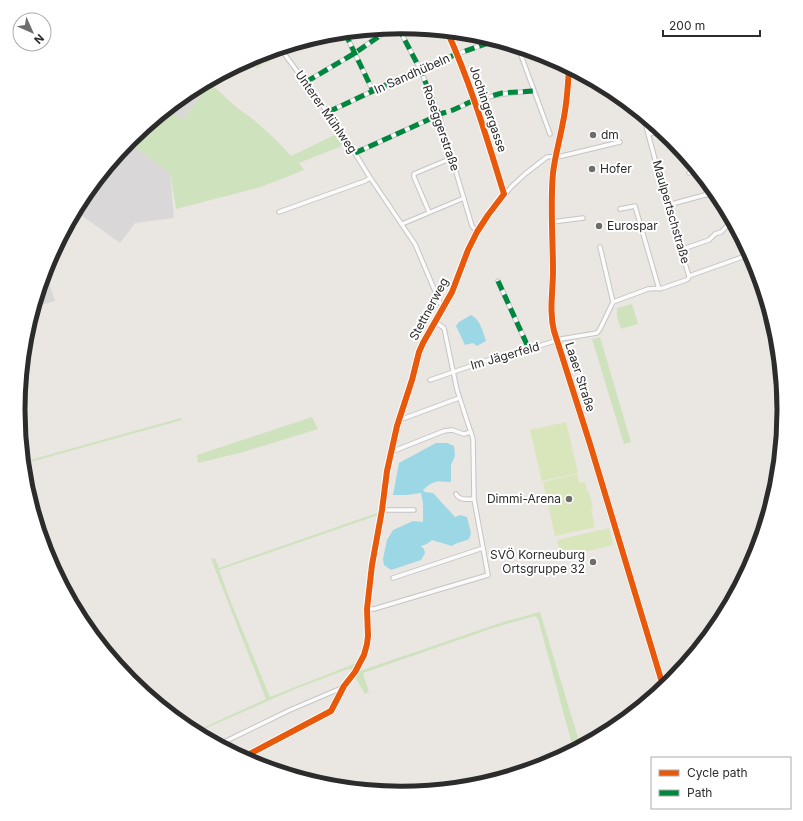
<svg xmlns="http://www.w3.org/2000/svg" width="803" height="821" viewBox="0 0 803 821" font-family="Inter,sans-serif">
  <style>
    .industrial { fill: #dad7d9 }
    .green { fill: #cfe2be }
    .pitch { fill: #d9e6bc }
    .water { fill: #9cd7e6 }
    .lines { fill: none; stroke-linecap: round; stroke-linejoin: round }
    .street-casing { stroke: #c6c4c4; stroke-width: 5.5 }
    .secondary-casing { stroke: #c6c4c4; stroke-width: 8 }
    .street { stroke: #fcfbfb; stroke-width: 3.5 }
    .secondary { stroke: #fcfbfb; stroke-width: 5.5 }
    .quiet { stroke: #00873e; stroke-width: 5; stroke-dasharray: 10 5; stroke-linecap: butt }
    .cycleway-casing { stroke: #fff; stroke-width: 8 }
    .cycleway { stroke: #e8590c; stroke-width: 6 }
    .poi-dot { fill: #6e6d6c; stroke: #fff; stroke-width: 1.5 }
    .labels { text-anchor: middle; stroke-width: 4; stroke-linejoin: round; paint-order: stroke }
    .street-label { font-size: 12px; fill: #2c2c2c; stroke: #fff }
    .poi-label { font-size: 12px; fill: #2c2c2c; stroke: #fff; text-anchor: start }
    .rim { fill: none; stroke: #2c2c2c; stroke-width: 5 }
  </style>
  <rect width="100%" height="100%" fill="#eae6e2"/>
  <g class="industrial">
    <path d="M207,82L210,83L182,121L167,110L189,92Z"/>
    <path d="M128,142L170,173L174,218L135,223L120,243L77,212L69,222L83,197Z"/>
    <path d="M45,270L55,301L34,307Z"/>
  </g>
  <g class="green">
    <path d="M210,83L236,107L254,120L274,138L291,156L341,132L347,144L299,163L304,170L261,187L176,209L170,173L128,142L167,110L183,120Z"/>
    <path d="M632,304L638,324L621,329L617,316V308Z"/>
    <path d="M600,337L631,442L624,444L592,339Z"/>
    <path d="M312,417L318,429L243,452L198,463L197,455Z"/>
    <path d="M181,418L182,420L23,464V462Z"/>
    <path d="M377,513H379L378,515L219,570L232,605L235,612L270,697L359,662H363L359,669L360,671L503,622L540,612L579,741L572,744L538,619L535,616L496,627L363,673L369,692L365,694L350,669H348L295,689L195,733L194,732L266,699L211,559L215,558L219,568Z"/>
  </g>
  <g class="pitch">
    <path d="M268,52L273,58L266,64L258,55Z"/>
    <path d="M257,55L264,63L257,69L249,59Z"/>
    <path d="M566,422L578,473L542,481L530,430Z"/>
    <path d="M577,474L579,483L585,482L587,491H589L593,508L591,509L595,527L555,536L543,482Z"/>
    <path d="M609,528L613,545L561,557L557,540Z"/>
  </g>
  <g class="water">
    <path d="M471,315C480,319 483,332 486,341L477,346L473,343L465,345L456,326L459,322Z"/>
    <path d="M436,443H447L454,446L455,456L451,465V482C437,481 433,480 423,490L425,492L433,493L455,517L460,515L467,517L471,533L469,539C464,542 456,542 452,546L432,540L427,544L421,546L424,549L425,553L421,560L391,570L384,565L383,559L387,540L393,530L413,521L423,522V503L421,493L406,495H393L399,463Z"/>
  </g>
  <g class="lines">
    <defs>
      <g id="street">
        <path d="M398,27L420,69L439,115L472,226L477,232"/>
        <path d="M447,31C471,84 487,139 504,194"/>
        <path d="M345,33L373,91"/>
        <path d="M518,47L550,134"/>
        <path d="M280,48L342,132L369,176L415,244L440,303L443,307"/>
        <path d="M306,82L355,53L391,28"/>
        <path d="M462,106C484,95 509,93 533,91"/>
        <path d="M328,112L420,69L457,54L491,42L497,41"/>
        <path d="M643,115L672,222L689,276"/>
        <path d="M649,134L662,131"/>
        <path d="M355,153L443,113"/>
        <path d="M689,173L698,170"/>
        <path d="M702,175L707,195"/>
        <path d="M668,205L716,192"/>
        <path d="M620,209L635,206L659,289"/>
        <path d="M279,212L365,181L370,178"/>
        <path d="M429,212L414,177V174L416,173L452,158"/>
        <path d="M552,222L583,218"/>
        <path d="M402,224L464,198"/>
        <path d="M680,250L709,240L715,234L721,232L733,220"/>
        <path d="M689,276L751,254"/>
        <path d="M498,281L529,349"/>
        <path d="M613,302L648,289L663,288L686,280L688,279L689,276"/>
        <path d="M430,380L491,359L520,352L561,339L597,333L600,329L613,302L600,247"/>
        <path d="M399,419L405,418L459,398"/>
        <path d="M391,452L444,431L452,430L464,434L471,432"/>
        <path d="M456,494C460,501 467,499 474,499"/>
        <path d="M382,510H414"/>
        <path d="M393,578L483,548"/>
        <path d="M367,609H374L488,575L483,548L474,499L473,439L457,390L444,328L435,322"/>
        <path d="M331,711L344,686L359,665L364,655L367,644L368,636L367,609L372,565L382,510L387,471L397,426L412,380L419,352L423,343L452,292L468,250L477,232L488,215L511,187L525,174L547,157L562,156L620,142"/>
        <path d="M218,745L290,710L344,687"/>
      </g>
      <path id="secondary" d="M569,68C568,86 567,104 563,122C560,139 555,156 553,173C550,205 553,238 553,271C553,291 549,311 554,331L590,444L664,689"/>
    </defs>
    <use href="#street" class="street-casing"/>
    <use href="#secondary" class="secondary-casing"/>
    <use href="#street" class="street"/>
    <use href="#secondary" class="secondary"/>
    <g class="quiet">
      <path d="M398,27L420,69L439,115"/>
      <path d="M345,33L373,91"/>
      <path d="M306,82L355,53L391,28"/>
      <path d="M328,112L420,69L457,54L491,42L497,41"/>
      <path d="M355,153L443,113L453,110L470,102L502,93L533,91"/>
      <path d="M498,281L529,349"/>
    </g>
    <defs>
      <g id="cycleway">
        <path d="M569,68C568,86 567,104 563,122C560,139 555,156 553,173C550,205 553,238 553,271C553,291 549,311 554,331L590,444L664,689"/>
        <path d="M242,758L331,711L344,686L355,672L364,655L367,644L368,636L367,609L372,565L382,510L387,471L397,426L412,380L419,352L423,343L452,292L468,250L477,232L488,215L504,194C487,139 471,84 447,31"/>
      </g>
    </defs>
    <use href="#cycleway" class="cycleway-casing"/>
    <use href="#cycleway" class="cycleway"/>
  </g>
  <g class="poi-dot">
    <circle cx="593" cy="135" r="4"/>
    <circle cx="592" cy="169" r="4"/>
    <circle cx="599" cy="226" r="4"/>
    <circle cx="569" cy="499" r="4"/>
    <circle cx="593" cy="562" r="4"/>
  </g>
  <g class="labels">
    <g class="street-label">
      <text transform="translate(412 74) rotate(-24)" y="4">In Sandhübeln</text>
      <text transform="translate(488 109) rotate(71)" y="4">Jochingergasse</text>
      <text transform="translate(326 112) rotate(55)" y="4">Unterer Mühlweg</text>
      <text transform="translate(441 128) rotate(71)" y="4">Roseggerstraße</text>
      <text transform="translate(671 212) rotate(74)" y="4">Maulpertschstraße</text>
      <text transform="translate(429 309) rotate(-62)" y="4">Stettnerweg</text>
      <text transform="translate(505 356) rotate(-16)" y="4">Im Jägerfeld</text>
      <text transform="translate(580 377) rotate(72)" y="4">Laaer Straße</text>
    </g>
    <g class="poi-label">
      <text x="601" y="139">dm</text>
      <text x="600" y="173">Hofer</text>
      <text x="607" y="230">Eurospar</text>
      <text x="561" y="503" text-anchor="end">Dimmi-Arena</text>
      <text x="585" y="559" text-anchor="end">SVÖ Korneuburg<tspan x="585" dy="14">Ortsgruppe 32</tspan></text>
    </g>
  </g>
  <path d="M0 0H803V821H0ZM25 410a376 376 0 1 1 752 0a376 376 0 1 1-752 0Z" fill="#fff" fill-rule="evenodd"/>
  <path class="rim" d="M25 410a376 376 0 1 1 752 0a376 376 0 1 1-752 0Z"/>
  <rect x="651" y="757" width="140" height="52" fill="#ffffff" stroke="#ababab"/>
  <rect x="659" y="770" width="20" height="6" fill="#e8590c" stroke="#ababab"/>
  <text x="687" y="777" font-size="12" fill="#2c2c2c">Cycle path</text>
  <rect x="659" y="790" width="20" height="6" fill="#00873e" stroke="#ababab"/>
  <text x="687" y="797" font-size="12" fill="#2c2c2c">Path</text>
  <g transform="translate(32 32) rotate(135)"><circle r="19" fill="#ffffff" stroke="#ababab"/>
  <path d="M0-3L7 15L0 10L-7 15Z" fill="#6e6d6c"/>
  <text y="-6" font-size="11" font-weight="bold" text-anchor="middle" fill="#2c2c2c">N</text>
  </g>
  <path d="M663 30v6h97v-6" fill="none" stroke="#2c2c2c" stroke-width="2"/>
  <text x="669" y="30" font-size="12" fill="#2c2c2c" stroke="#ffffff" stroke-width="3" paint-order="stroke">200 m</text>
</svg>
